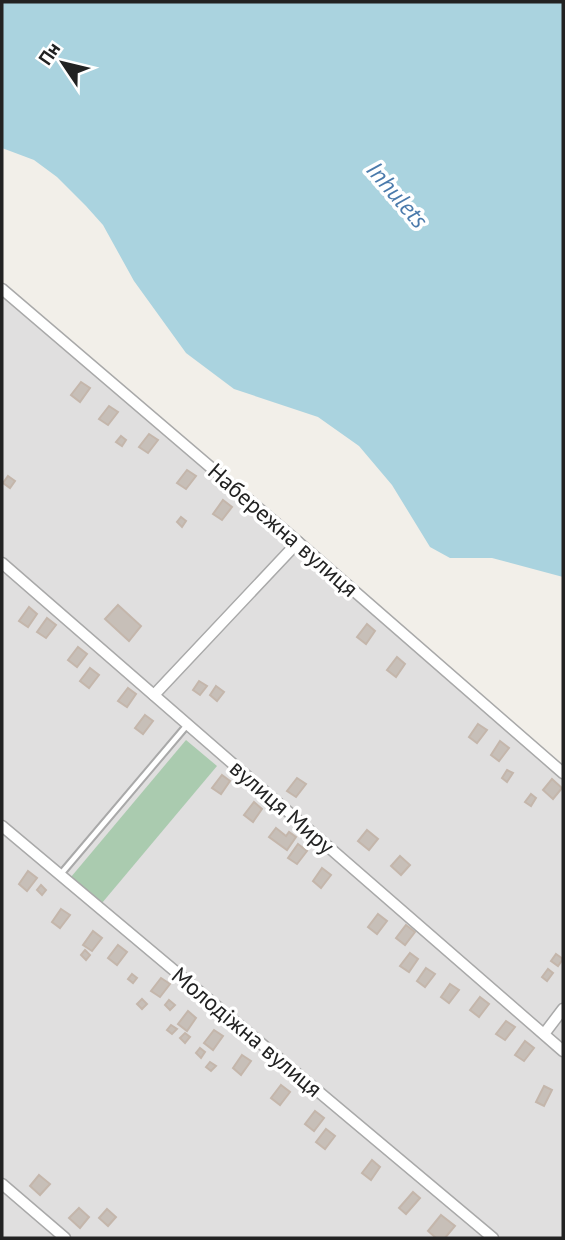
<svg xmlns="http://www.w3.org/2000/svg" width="565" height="1240" viewBox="0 0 565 1240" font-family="'PT Sans',sans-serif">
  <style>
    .residential { fill: #e0dfdf }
    .cemetery { fill: #aacbaf }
    .water { fill: #aad3df }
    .building { fill: #c7bfb8; stroke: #c4b6ab; stroke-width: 2 }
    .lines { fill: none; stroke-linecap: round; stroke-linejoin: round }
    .lane-casing { stroke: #a9a9a9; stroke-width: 9 }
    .street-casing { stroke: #a9a9a9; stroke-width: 13 }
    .lane { stroke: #fff; stroke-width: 5 }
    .street { stroke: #fff; stroke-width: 10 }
    .labels { text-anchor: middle; stroke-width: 7; stroke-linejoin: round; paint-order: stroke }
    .street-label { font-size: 23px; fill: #222; stroke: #fff }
    .water-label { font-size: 24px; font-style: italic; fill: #4a7aab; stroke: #fff }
  </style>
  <rect width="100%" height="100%" fill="#f2efe9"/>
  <path class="residential" d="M2,289L563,772V1238H2Z"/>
  <path class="cemetery" d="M186,740L217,766L102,903L71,877Z"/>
  <path class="water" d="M2,2H563V577L492,558H450L430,547L392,485L359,446L318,417L234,389L186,353L134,281L103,225L86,206L57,177L34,160L2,148Z"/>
  <g class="building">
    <path d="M81,382L90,388L80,402L71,395Z"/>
    <path d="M109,406L118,412L108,425L99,419Z"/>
    <path d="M149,434L158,440L148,453L139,447Z"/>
    <path d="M121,436L126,440L122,446L116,442Z"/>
    <path d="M187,470L196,476L186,489L177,483Z"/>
    <path d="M8,476L15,481L10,488L3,483Z"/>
    <path d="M223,500L232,507L222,520L213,514Z"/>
    <path d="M181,517L186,521L182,527L177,522Z"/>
    <path d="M118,605L141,626L129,641L105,619Z"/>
    <path d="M29,607L37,614L28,627L19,621Z"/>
    <path d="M47,618L56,625L46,638L37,632Z"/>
    <path d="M367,624L375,631L366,644L357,637Z"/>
    <path d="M78,647L87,654L77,667L68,660Z"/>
    <path d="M397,657L405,664L396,677L387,670Z"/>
    <path d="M90,668L99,675L89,688L80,681Z"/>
    <path d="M199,681L207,686L200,695L193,690Z"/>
    <path d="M216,686L224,692L217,701L210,695Z"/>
    <path d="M128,688L136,694L127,707L118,701Z"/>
    <path d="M145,715L153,721L143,734L135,728Z"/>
    <path d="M478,724L487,730L477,743L469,737Z"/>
    <path d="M500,741L509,748L499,761L491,755Z"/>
    <path d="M507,770L513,773L507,782L502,778Z"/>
    <path d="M222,775L230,781L221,794L212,788Z"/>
    <path d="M297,778L306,784L296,797L287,791Z"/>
    <path d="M552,779L562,788L553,799L543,790Z"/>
    <path d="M531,794L536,798L531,806L525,802Z"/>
    <path d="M254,802L262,809L253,822L244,815Z"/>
    <path d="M276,828L286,836L289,832L296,837L287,850L269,837Z"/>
    <path d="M367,830L378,839L369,850L358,841Z"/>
    <path d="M298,844L307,851L297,864L288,858Z"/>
    <path d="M400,856L410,865L401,875L391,866Z"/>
    <path d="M322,868L331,875L321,888L313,881Z"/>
    <path d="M28,871L37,878L27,891L19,884Z"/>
    <path d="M41,885L46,890L42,895L37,890Z"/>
    <path d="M61,909L70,915L60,928L52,922Z"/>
    <path d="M378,914L387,921L377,934L368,927Z"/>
    <path d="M406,925L415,932L405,945L396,938Z"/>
    <path d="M93,931L102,938L92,951L83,945Z"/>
    <path d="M118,945L127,952L117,965L108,958Z"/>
    <path d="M85,950L90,955L86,960L81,955Z"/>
    <path d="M410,953L418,959L409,972L400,966Z"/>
    <path d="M556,954L563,959L558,966L551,961Z"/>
    <path d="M426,968L435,974L425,987L417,981Z"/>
    <path d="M548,969L553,973L547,981L542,977Z"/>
    <path d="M132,974L137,978L133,983L128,979Z"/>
    <path d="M161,978L170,984L160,997L151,991Z"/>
    <path d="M450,984L459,990L449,1003L441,997Z"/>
    <path d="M480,997L489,1004L479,1017L470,1010Z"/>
    <path d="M142,999L147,1004L142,1009L137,1004Z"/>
    <path d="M169,1000L175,1005L170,1010L165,1005Z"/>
    <path d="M188,1011L196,1018L187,1031L178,1024Z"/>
    <path d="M506,1021L515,1027L505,1040L496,1034Z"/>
    <path d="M171,1025L177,1029L172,1034L167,1030Z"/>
    <path d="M214,1030L223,1036L213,1050L204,1043Z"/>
    <path d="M185,1033L190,1037L185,1043L180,1038Z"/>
    <path d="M525,1041L534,1048L524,1061L515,1055Z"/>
    <path d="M200,1048L205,1052L201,1058L196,1053Z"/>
    <path d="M242,1055L251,1061L241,1075L233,1068Z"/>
    <path d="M210,1062L216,1066L211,1071L206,1067Z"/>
    <path d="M281,1085L290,1092L280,1105L271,1098Z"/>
    <path d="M544,1086L552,1090L544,1106L536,1102Z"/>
    <path d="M315,1111L324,1118L314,1131L305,1124Z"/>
    <path d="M326,1129L335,1136L325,1149L316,1142Z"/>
    <path d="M372,1160L380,1167L371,1180L362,1173Z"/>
    <path d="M39,1175L50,1184L40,1195L30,1186Z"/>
    <path d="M413,1192L420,1198L406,1214L399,1208Z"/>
    <path d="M79,1208L89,1217L80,1228L69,1218Z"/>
    <path d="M107,1209L116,1217L108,1226L99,1218Z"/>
    <path d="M441,1215L455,1226L445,1238H436L428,1231Z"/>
  </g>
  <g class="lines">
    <defs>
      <path id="lane" d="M60,875L188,724"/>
      <g id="street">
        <path d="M2,289L298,542L563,773"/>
        <path d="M2,563L563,1051"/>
        <path d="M154,695L298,542"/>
        <path d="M2,826L493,1238"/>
        <path d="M544,1034L563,1009"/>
        <path d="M2,1184L65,1238"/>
      </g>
    </defs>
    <use href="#lane" class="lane-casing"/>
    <use href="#street" class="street-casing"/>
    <use href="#lane" class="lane"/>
    <use href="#street" class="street"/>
  </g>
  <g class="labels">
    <g class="street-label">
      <text transform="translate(283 530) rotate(41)" y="8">Набережна вулиця</text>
      <text transform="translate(282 807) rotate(41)" y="8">вулиця Миру</text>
      <text transform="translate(247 1032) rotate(40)" y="8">Молодіжна вулиця</text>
    </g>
    <g class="water-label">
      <text transform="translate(397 195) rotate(49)" y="8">Inhulets</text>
    </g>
  </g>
  <rect width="565" height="1240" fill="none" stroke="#222222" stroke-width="7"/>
  <g transform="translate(63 63) rotate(305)" stroke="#ffffff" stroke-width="5" paint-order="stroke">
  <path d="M0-5L12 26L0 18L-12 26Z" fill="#222222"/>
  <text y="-10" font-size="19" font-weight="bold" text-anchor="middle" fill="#222222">Пн</text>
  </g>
</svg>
